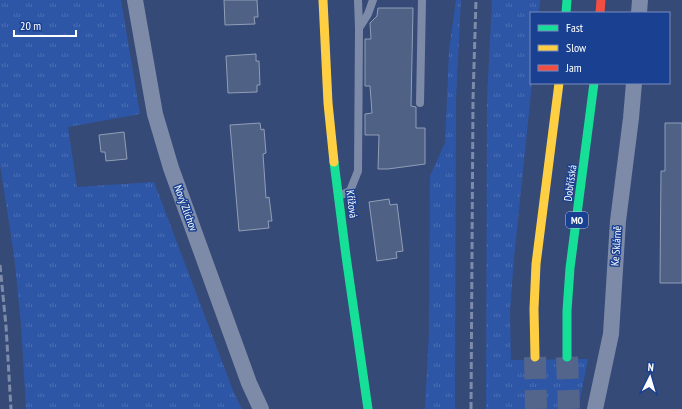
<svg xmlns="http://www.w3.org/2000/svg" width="682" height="409" viewBox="0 0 682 409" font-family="'PT Sans Narrow',sans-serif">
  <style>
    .grass { fill: url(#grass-tufts) }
    .building { fill: #4f6184; stroke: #919eb7 }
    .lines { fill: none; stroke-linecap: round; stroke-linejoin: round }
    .highway-tunnel { stroke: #53658b; stroke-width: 22; stroke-dasharray: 22 11; stroke-linecap: butt }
    .lane { stroke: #7d8ba9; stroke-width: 8 }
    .street { stroke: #7d8ba9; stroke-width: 16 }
    .fast { stroke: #16e098; stroke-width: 9 }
    .slow { stroke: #ffcf43; stroke-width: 9 }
    .jam { stroke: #f24e42; stroke-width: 9 }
    .rail { stroke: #7d8ba9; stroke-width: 3; stroke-dasharray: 7 3; stroke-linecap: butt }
    .labels { text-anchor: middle; stroke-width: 3; stroke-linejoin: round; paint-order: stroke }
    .shield { fill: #1a4091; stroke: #bac6de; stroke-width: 1 }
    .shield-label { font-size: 10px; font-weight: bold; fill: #fff }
    .street-label { font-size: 11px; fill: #fff; stroke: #1a4091 }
  </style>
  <defs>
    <pattern id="grass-tufts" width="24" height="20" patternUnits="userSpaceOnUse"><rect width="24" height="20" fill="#2e56a7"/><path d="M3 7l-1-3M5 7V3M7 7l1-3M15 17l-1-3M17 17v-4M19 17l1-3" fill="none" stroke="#4d6fb4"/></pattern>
  </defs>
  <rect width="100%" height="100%" fill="#354a76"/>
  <g class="grass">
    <path d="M0,0H121L140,114L68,127L77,187L154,182L234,393L242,409H26L21,324L14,255L0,165Z"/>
    <path d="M456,0H461L456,99L455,409H425L429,330L430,176L445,143L449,51Z"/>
    <path d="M492,0H540L539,13H531L532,83L514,258L510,312L511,360L588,359L578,409H486L487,100Z"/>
  </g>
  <g class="building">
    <path d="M224,0H257L258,17H254L255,24L225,25Z"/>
    <path d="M378,8H413L411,106L416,107V128H425V164L388,169H378L379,135H365V114L372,113L370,86H365V39H371L370,23L377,16Z"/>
    <path d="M256,54V61H259L260,85H257V92L228,93L226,56Z"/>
    <path d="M260,123L261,130L264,129L266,153L263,154L266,198L269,197L272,221H268L269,228L239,231L230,125Z"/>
    <path d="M665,123H682V283H660L661,171H665Z"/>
    <path d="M124,132L127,159L106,161L105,152H101L99,135Z"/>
    <path d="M389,199L390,205L397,204L403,251L396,252L397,258L377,261L369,202Z"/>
  </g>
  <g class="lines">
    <g class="highway-tunnel">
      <path d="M535,357L536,409"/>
      <path d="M567,357L569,409"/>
    </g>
    <g class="lane">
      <path d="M358,0L359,28"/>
      <path d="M420,103L422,0"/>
      <path d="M339,196L350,191L358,171L359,28L368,14L373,0"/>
    </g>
    <g class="street">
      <path d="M135,0L155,114L171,168L249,383L261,409"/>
      <path d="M639,13L640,0"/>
      <path d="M595,409L611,334L618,221L631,118L634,83"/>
    </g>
    <g class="fast">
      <path d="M566,13L567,0"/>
      <path d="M334,162L346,256L368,409"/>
      <path d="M567,357V311L570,268L594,83"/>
    </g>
    <g class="slow">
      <path d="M323,0L328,103L334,162"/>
      <path d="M535,357L534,309L536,264L559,83"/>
    </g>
    <path class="jam" d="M600,13L601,0"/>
    <g class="rail">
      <path d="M0,265L6,326L11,409"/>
      <path d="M471,409L473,99L476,0"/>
    </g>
  </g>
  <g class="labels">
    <rect class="shield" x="566" y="212" width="22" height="16" rx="3"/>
    <g class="shield-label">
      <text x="577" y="224">MO</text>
    </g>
    <g class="street-label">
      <text transform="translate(570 183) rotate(-82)" y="4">Dobříšská</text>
      <text transform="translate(352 204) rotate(83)" y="4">Křížová</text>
      <text transform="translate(186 208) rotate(70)" y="4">Nový Zlíchov</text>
      <text transform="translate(616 246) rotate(-86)" y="4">Ke Sklárně</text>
    </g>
  </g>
  <rect x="530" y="12" width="140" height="72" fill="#1a4091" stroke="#768cbd"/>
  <rect x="538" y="25" width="20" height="6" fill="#16e098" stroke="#768cbd"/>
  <text x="566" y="32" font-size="12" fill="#ffffff">Fast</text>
  <rect x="538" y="45" width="20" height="6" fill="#ffcf43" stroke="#768cbd"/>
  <text x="566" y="52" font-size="12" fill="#ffffff">Slow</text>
  <rect x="538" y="65" width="20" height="6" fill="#f24e42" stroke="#768cbd"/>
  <text x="566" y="72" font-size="12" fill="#ffffff">Jam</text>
  <g transform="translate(650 377) rotate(5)" stroke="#1a4091" stroke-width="3" paint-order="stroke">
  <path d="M0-3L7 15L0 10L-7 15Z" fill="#ffffff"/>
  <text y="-6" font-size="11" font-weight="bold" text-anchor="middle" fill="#ffffff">N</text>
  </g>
  <path d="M14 30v6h62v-6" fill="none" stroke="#ffffff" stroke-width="2"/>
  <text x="20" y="30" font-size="12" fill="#ffffff" stroke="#1a4091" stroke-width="3" paint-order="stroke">20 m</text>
</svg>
